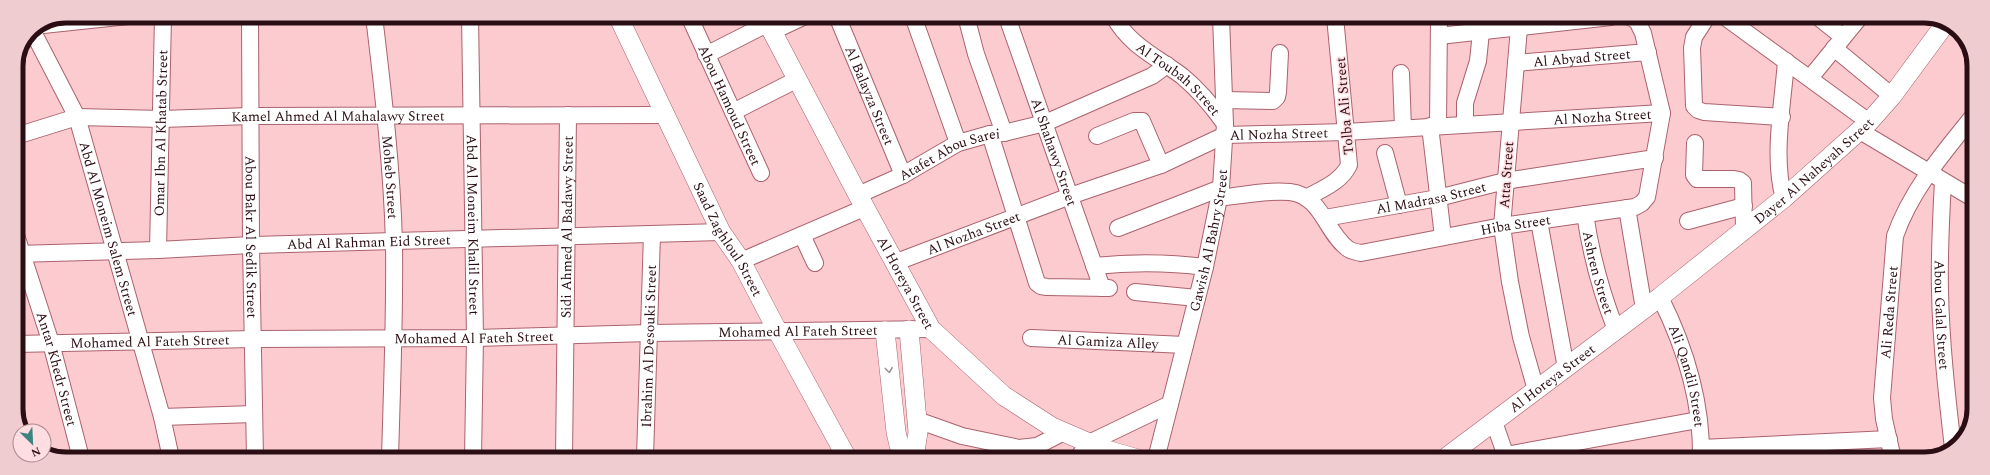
<svg xmlns="http://www.w3.org/2000/svg" width="1990" height="475" viewBox="0 0 1990 475" font-family="Spectral,serif">
  <style>
    .lines { fill: none; stroke-linecap: round; stroke-linejoin: round }
    .minor-casing { stroke: #ab626d; stroke-width: 18 }
    .tertiary-casing { stroke: #ab626d; stroke-width: 20 }
    .minor { stroke: #fff; stroke-width: 16 }
    .tertiary { stroke: #fff; stroke-width: 19 }
    .oneway { stroke: #a09395 }
    .labels { text-anchor: middle; stroke-width: 3; stroke-linejoin: round; paint-order: stroke }
    .street-label { font-size: 14px; fill: #2b0e13; stroke: #ffdde0 }
    .rim { fill: none; stroke: #2b0e13; stroke-width: 5 }
  </style>
  <rect width="100%" height="100%" fill="#fccbd0"/>
  <g class="lines">
    <defs>
      <g id="minor">
        <path id="s1" d="M250,16L251,245L255,458"/>
        <path id="s2" d="M374,16C383,91 392,167 394,243C395,315 392,386 390,458"/>
        <path id="s3" d="M470,16L475,338L473,458"/>
        <path id="s4" d="M689,16L761,173"/>
        <path id="s5" d="M837,16L903,175"/>
        <path d="M913,16L958,143"/>
        <path d="M966,16L976,54L1004,133"/>
        <path id="s6" d="M1007,17L1102,288"/>
        <path id="s7" d="M1114,17C1130,46 1157,57 1182,76C1199,90 1213,107 1225,124"/>
        <path d="M1707,17L1694,37L1692,48L1694,106L1698,110L1704,112L1782,117"/>
        <path d="M1725,17L1869,122"/>
        <path d="M1818,17L1843,37"/>
        <path d="M43,25L128,16"/>
        <path d="M1519,28L1502,226L1510,282L1521,337L1536,390"/>
        <path id="s8" d="M32,30L77,117L162,417L171,458"/>
        <path d="M771,32L805,16"/>
        <path d="M1439,36L1611,17"/>
        <path d="M1834,48L1892,96"/>
        <path d="M706,55L767,24"/>
        <path id="s9" d="M1516,63L1648,52"/>
        <path d="M1401,73L1403,128"/>
        <path d="M1810,78L1860,17"/>
        <path d="M1224,100L1273,101L1277,97L1278,92L1280,53"/>
        <path d="M733,112L796,80"/>
        <path d="M1465,124V103L1478,61L1481,32"/>
        <path d="M1430,126L1443,237"/>
        <path d="M1438,126L1439,17"/>
        <path d="M1860,131L1974,199"/>
        <path d="M990,134L1037,283L1041,286L1047,287L1109,288"/>
        <path id="s10" d="M16,136L77,117L162,119L250,116L664,115"/>
        <path d="M1097,136L1134,121H1142L1161,165"/>
        <path d="M1695,143L1694,175L1697,179H1734L1739,180L1743,183L1744,229"/>
        <path d="M1385,153L1399,205"/>
        <path id="s11" d="M1943,181C1941,218 1939,254 1940,291C1941,343 1947,396 1953,448"/>
        <path id="s12" d="M858,195L903,175L958,143L990,134L1004,133L1045,123L1152,76L1167,65"/>
        <path id="s13" d="M1220,198C1242,195 1267,190 1290,192C1322,196 1325,231 1347,248C1350,251 1356,252 1361,253L1502,226L1635,207L1642,203L1647,197L1662,113L1643,33L1637,21L1630,17"/>
        <path d="M1306,198C1322,189 1341,182 1349,165L1335,17"/>
        <path d="M1784,198C1772,158 1783,103 1786,61"/>
        <path d="M1627,208L1644,309"/>
        <path id="s14" d="M1585,214C1591,255 1601,292 1616,330"/>
        <path id="s15" d="M1325,218L1438,198L1505,181L1655,158"/>
        <path d="M1539,221L1566,368"/>
        <path d="M1688,221L1744,206"/>
        <path d="M1118,228L1221,188"/>
        <path id="s16" d="M16,235L51,343L81,458"/>
        <path d="M802,235L815,263"/>
        <path id="s17" d="M158,250L163,16"/>
        <path id="s18" d="M16,254L158,250L251,245L721,232"/>
        <path d="M741,261L864,208"/>
        <path id="s19" d="M894,263L1070,196L1161,165L1225,135L1346,132L1662,113"/>
        <path d="M1094,266C1132,262 1167,262 1205,267"/>
        <path d="M1135,292L1197,298"/>
        <path id="s20" d="M1660,297C1685,347 1702,402 1701,458"/>
        <path id="s21" d="M1031,338L1185,345"/>
        <path id="s22" d="M16,344L253,339L475,338L650,333L931,329"/>
        <path d="M162,417L254,414"/>
        <path d="M917,420L962,436L1019,448L1037,446L1064,432"/>
        <path d="M1494,422L1507,459"/>
        <path d="M1701,448L1889,439"/>
        <path d="M1506,455L1698,420"/>
        <path id="s23" d="M564,458L568,115"/>
        <path id="s24" d="M645,458L652,234"/>
        <path d="M1077,459L1089,443L1170,404"/>
        <path id="s25" d="M1156,459L1205,267L1221,188L1225,124L1221,17"/>
        <path id="s26" d="M1893,459L1884,419L1882,398L1895,236C1911,190 1944,152 1974,115"/>
      </g>
      <g id="tertiary">
        <path id="s27" d="M618,16L721,232L741,261L778,332L847,458"/>
        <path id="s28" d="M764,16L858,195L931,329L1004,396L1052,427L1103,449L1138,459"/>
        <path d="M909,330L918,432L914,458"/>
        <path d="M885,331L896,432L899,445L906,458"/>
        <path id="s29" d="M1444,459L1660,297L1784,198L1869,122L1892,96L1945,24"/>
      </g>
    </defs>
    <use href="#minor" class="minor-casing"/>
    <use href="#tertiary" class="tertiary-casing"/>
    <use href="#minor" class="minor"/>
    <use href="#tertiary" class="tertiary"/>
  </g>
  <defs><path id="oneway-chevron" d="M-2-3.5L2.5 0L-2 3.5" fill="none" stroke-width="1.6" stroke-linecap="round" stroke-linejoin="round"/></defs>
  <use class="oneway" href="#oneway-chevron" transform="translate(889 370) rotate(83)"/>
  <g class="labels">
    <g class="street-label">
      <text dy="5" stroke="none"><textPath href="#s9" startOffset="66">Al Abyad Street</textPath></text>
      <text dy="5" stroke="none"><textPath href="#s7" startOffset="90">Al Toubah Street</textPath></text>
      <text dy="5" stroke="none"><textPath href="#s5" startOffset="86">Al Balayza Street</textPath></text>
      <text dy="5" stroke="none"><textPath href="#s4" startOffset="98">Abou Hamoud Street</textPath></text>
      <text transform="translate(1344 106) rotate(-95)" y="5">Tolba Ali Street</text>
      <text dy="5" stroke="none"><textPath href="#s19" startOffset="733">Al Nozha Street</textPath></text>
      <text dy="5" stroke="none"><textPath href="#s10" startOffset="325">Kamel Ahmed Al Mahalawy Street</textPath></text>
      <text dy="5" stroke="none"><textPath href="#s17" startOffset="117">Omar Ibn Al Khatab Street</textPath></text>
      <text dy="5" stroke="none"><textPath href="#s19" startOffset="409">Al Nozha Street</textPath></text>
      <text dy="5" stroke="none"><textPath href="#s6" startOffset="143">Al Shahawy Street</textPath></text>
      <text dy="5" stroke="none"><textPath href="#s12" startOffset="101">Atafet Abou Sarei</textPath></text>
      <text dy="5" stroke="none"><textPath href="#s29" startOffset="469">Dayer Al Naheyah Street</textPath></text>
      <text transform="translate(1506 175) rotate(-86)" y="5">Atta Street</text>
      <text dy="5" stroke="none"><textPath href="#s2" startOffset="162">Moheb Street</textPath></text>
      <text dy="5" stroke="none"><textPath href="#s15" startOffset="108">Al Madrasa Street</textPath></text>
      <text dy="5" stroke="none"><textPath href="#s3" startOffset="209">Abd Al Moneim Khalil Street</textPath></text>
      <text dy="5" stroke="none"><textPath href="#s13" startOffset="325">Hiba Street</textPath></text>
      <text dy="5" stroke="none"><textPath href="#s23" startOffset="231">Sidi Ahmed Al Badawy Street</textPath></text>
      <text dy="5" stroke="none"><textPath href="#s8" startOffset="214">Abd Al Moneim Salem Street</textPath></text>
      <text dy="5" stroke="none"><textPath href="#s19" startOffset="85">Al Nozha Street</textPath></text>
      <text dy="5" stroke="none"><textPath href="#s1" startOffset="221">Abou Bakr Al Sedik Street</textPath></text>
      <text dy="5" stroke="none"><textPath href="#s27" startOffset="249">Saad Zaghloul Street</textPath></text>
      <text dy="5" stroke="none"><textPath href="#s25" startOffset="225">Gawish Al Bahry Street</textPath></text>
      <text dy="5" stroke="none"><textPath href="#s18" startOffset="353">Abd Al Rahman Eid Street</textPath></text>
      <text dy="5" stroke="none"><textPath href="#s14" startOffset="60">Ashren Street</textPath></text>
      <text dy="5" stroke="none"><textPath href="#s28" startOffset="302">Al Horeya Street</textPath></text>
      <text dy="5" stroke="none"><textPath href="#s26" startOffset="148">Ali Reda Street</textPath></text>
      <text dy="5" stroke="none"><textPath href="#s11" startOffset="134">Abou Galal Street</textPath></text>
      <text dy="5" stroke="none"><textPath href="#s22" startOffset="782">Mohamed Al Fateh Street</textPath></text>
      <text dy="5" stroke="none"><textPath href="#s22" startOffset="458">Mohamed Al Fateh Street</textPath></text>
      <text dy="5" stroke="none"><textPath href="#s22" startOffset="134">Mohamed Al Fateh Street</textPath></text>
      <text dy="5" stroke="none"><textPath href="#s21" startOffset="77">Al Gamiza Alley</textPath></text>
      <text dy="5" stroke="none"><textPath href="#s24" startOffset="112">Ibrahim Al Desouki Street</textPath></text>
      <text dy="5" stroke="none"><textPath href="#s16" startOffset="140">Antar Khedr Street</textPath></text>
      <text dy="5" stroke="none"><textPath href="#s20" startOffset="84">Ali Qandil Street</textPath></text>
      <text dy="5" stroke="none"><textPath href="#s29" startOffset="135">Al Horeya Street</textPath></text>
    </g>
  </g>
  <path d="M0 0H1990V475H0ZM66 23H1924A43 43 0 0 1 1967 66V409A43 43 0 0 1 1924 452H66A43 43 0 0 1 23 409V66A43 43 0 0 1 66 23Z" fill="#eeccd0" fill-rule="evenodd"/>
  <path class="rim" d="M66 23H1924A43 43 0 0 1 1967 66V409A43 43 0 0 1 1924 452H66A43 43 0 0 1 23 409V66A43 43 0 0 1 66 23Z"/>
  <g transform="translate(32 443) rotate(156)"><circle r="19" fill="#ffdde0" stroke="#aa8a8e"/>
  <path d="M0-3L7 15L0 10L-7 15Z" fill="#3c8480"/>
  <text y="-6" font-size="11" font-weight="bold" text-anchor="middle" fill="#2b0e13">N</text>
  </g>
</svg>
